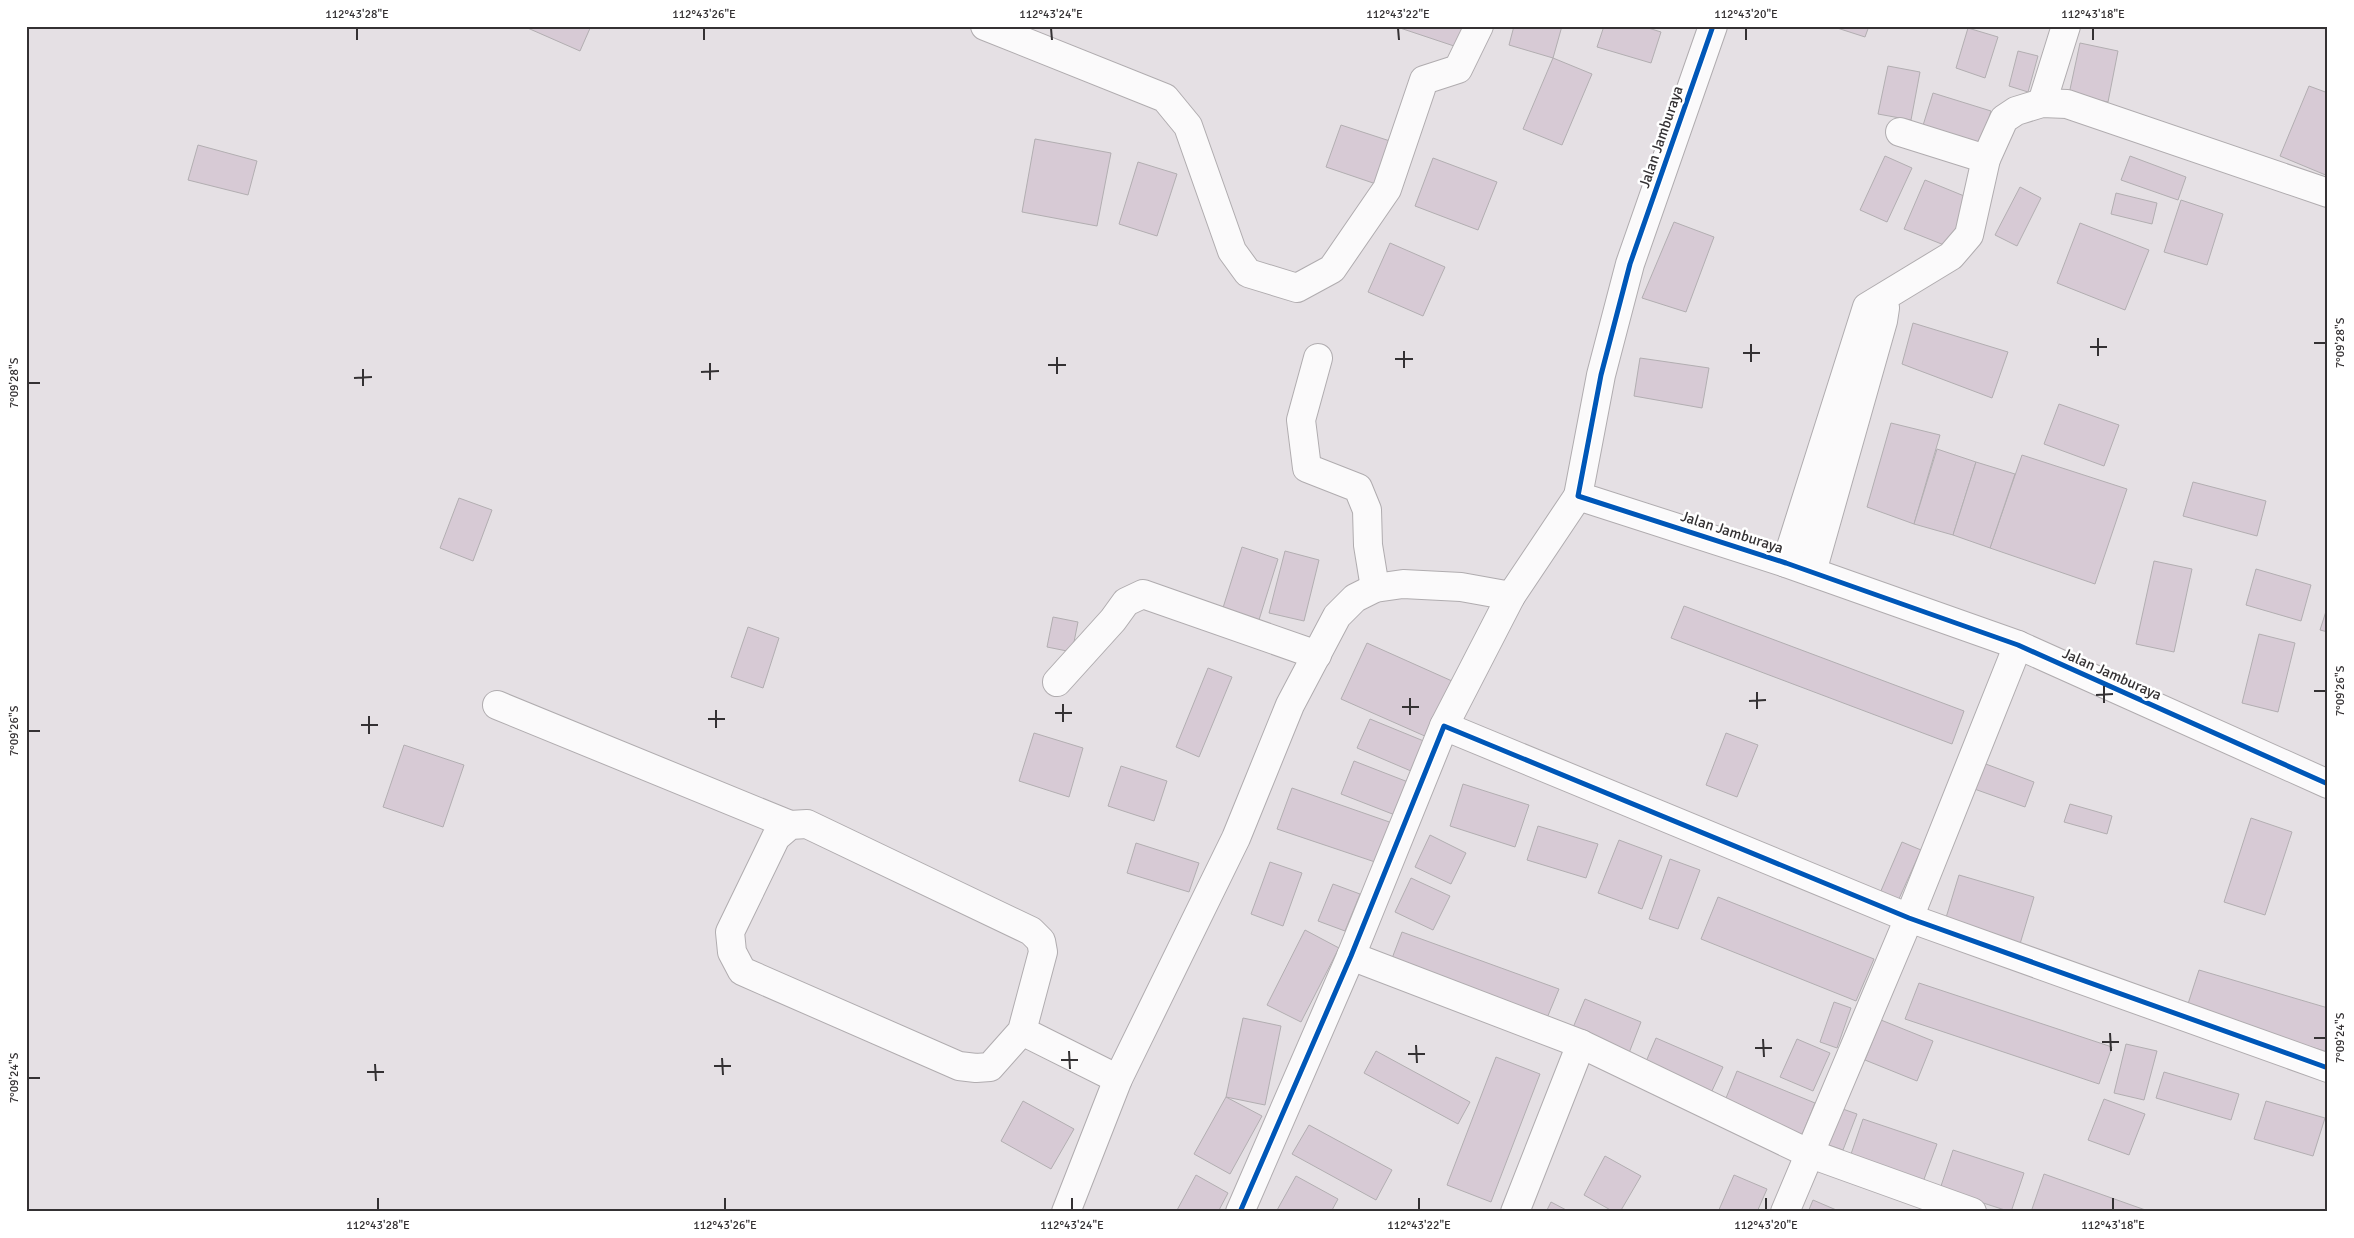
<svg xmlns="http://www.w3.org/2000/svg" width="2354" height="1238" viewBox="0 0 2354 1238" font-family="Signika,sans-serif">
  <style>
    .building { fill: #d7cad5; stroke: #b2aeb1 }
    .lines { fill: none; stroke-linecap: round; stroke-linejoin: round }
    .minor-casing { stroke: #b0acaf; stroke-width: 30 }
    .minor { stroke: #fbfafb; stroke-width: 28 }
    .cycleway-casing { stroke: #fff; stroke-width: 8 }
    .cycleway { stroke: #0057b8; stroke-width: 5 }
    .ticks { fill: none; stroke: #343133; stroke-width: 2 }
    .labels { text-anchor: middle; stroke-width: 5; stroke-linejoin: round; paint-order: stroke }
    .street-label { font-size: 15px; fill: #343133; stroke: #fff }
    .neatline { fill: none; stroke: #343133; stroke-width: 2 }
    .ticks-label { font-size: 12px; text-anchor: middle; fill: #343133 }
  </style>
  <rect width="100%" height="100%" fill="#e5e0e4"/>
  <g class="building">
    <path d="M523,26H591L580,51Z"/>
    <path d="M1394,26H1464L1457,47Z"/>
    <path d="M1514,26H1562L1553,58L1509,45Z"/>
    <path d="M1604,26H1642L1661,32L1651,63L1597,47Z"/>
    <path d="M1831,26H1869L1865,37Z"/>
    <path d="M1968,28L1998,37L1985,78L1956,68Z"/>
    <path d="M2080,43L2118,51L2108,102L2069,94Z"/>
    <path d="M2018,51L2038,56L2028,92L2009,86Z"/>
    <path d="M1553,58L1592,74L1562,145L1523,129Z"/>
    <path d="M1888,66L1920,72L1911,120L1878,114Z"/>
    <path d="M2309,86L2328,93V176L2280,156Z"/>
    <path d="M1933,93L1991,111L1979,150L1921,132Z"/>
    <path d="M1341,125L1396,143L1382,186L1326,167Z"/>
    <path d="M1035,139L1111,153L1097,226L1022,212Z"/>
    <path d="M198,145L257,161L248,195L188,180Z"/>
    <path d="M1885,156L1912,168L1887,222L1860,210Z"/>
    <path d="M2130,156L2186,177L2178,200L2121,180Z"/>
    <path d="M1433,158L1497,182L1478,230L1415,206Z"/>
    <path d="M1138,162L1177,174L1157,236L1119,224Z"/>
    <path d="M1925,180L1974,200L1954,249L1904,229Z"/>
    <path d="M2020,187L2041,198L2017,246L1995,235Z"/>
    <path d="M2116,193L2157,203L2152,224L2111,214Z"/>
    <path d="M2181,200L2223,214L2207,265L2164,252Z"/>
    <path d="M1674,222L1714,237L1686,312L1642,298Z"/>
    <path d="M2080,223L2149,250L2125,310L2057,283Z"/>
    <path d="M1390,243L1445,267L1423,316L1368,292Z"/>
    <path d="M1913,323L2008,352L1992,398L1902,364Z"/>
    <path d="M1640,358L1709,368L1702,408L1634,396Z"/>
    <path d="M2059,404L2119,425L2104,466L2044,444Z"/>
    <path d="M1891,423L1940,435L1914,524L1867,507Z"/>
    <path d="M1937,449L1976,462L1953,535L1914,524Z"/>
    <path d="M2022,455L2127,489L2095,584L1990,548Z"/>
    <path d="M1976,462L2015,474L1990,548L1953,535Z"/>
    <path d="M2193,482L2266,501L2257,536L2183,516Z"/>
    <path d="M459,498L492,510L473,561L440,548Z"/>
    <path d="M1242,547L1278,559L1258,623L1222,611Z"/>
    <path d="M1285,551L1319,560L1304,621L1269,613Z"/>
    <path d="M2154,561L2192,569L2174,652L2136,644Z"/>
    <path d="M2256,569L2311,585L2301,621L2246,605Z"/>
    <path d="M2328,605V632L2320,630Z"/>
    <path d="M1684,606L1964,711L1952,744L1671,638Z"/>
    <path d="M1053,617L1078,622L1072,652L1047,647Z"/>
    <path d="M748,627L779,638L763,688L731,677Z"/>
    <path d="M2259,634L2295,643L2278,712L2242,703Z"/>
    <path d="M1367,643L1452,681L1427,737L1341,699Z"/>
    <path d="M1208,668L1232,677L1199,757L1176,747Z"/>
    <path d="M1370,719L1431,744L1418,774L1357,748Z"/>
    <path d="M1034,733L1083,748L1069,797L1019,781Z"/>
    <path d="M1726,733L1758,745L1737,797L1706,785Z"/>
    <path d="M404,745L464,765L443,827L383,807Z"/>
    <path d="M1975,760L2034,782L2025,807L1966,786Z"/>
    <path d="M1354,761L1408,782L1395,815L1341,794Z"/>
    <path d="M1121,766L1167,781L1154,821L1108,806Z"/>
    <path d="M1463,784L1529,805L1515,847L1450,826Z"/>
    <path d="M1292,788L1398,825L1384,865L1277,829Z"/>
    <path d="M2070,804L2112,816L2107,834L2064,822Z"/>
    <path d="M2251,818L2292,832L2265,915L2224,902Z"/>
    <path d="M1538,826L1598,844L1586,878L1527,860Z"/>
    <path d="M1430,835L1466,853L1451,884L1415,867Z"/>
    <path d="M1619,840L1662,856L1642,909L1598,893Z"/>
    <path d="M1902,842L1921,850L1898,901L1880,893Z"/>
    <path d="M1136,843L1199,863L1189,892L1127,873Z"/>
    <path d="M1670,859L1700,870L1678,929L1649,919Z"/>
    <path d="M1270,862L1302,873L1283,926L1251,914Z"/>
    <path d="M1959,875L2034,897L2020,944L1945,921Z"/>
    <path d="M1411,878L1450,896L1433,930L1395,912Z"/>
    <path d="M1333,884L1360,894L1345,931L1318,921Z"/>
    <path d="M1718,897L1874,959L1856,1001L1701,939Z"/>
    <path d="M1305,930L1339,948L1301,1022L1267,1005Z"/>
    <path d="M1402,932L1559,989L1547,1018L1391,961Z"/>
    <path d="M2199,970L2328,1008V1052L2186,1010Z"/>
    <path d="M1919,983L2112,1047L2099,1084L1905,1019Z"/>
    <path d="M1585,999L1641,1022L1629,1053L1572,1030Z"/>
    <path d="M1834,1002L1851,1008L1837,1048L1820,1042Z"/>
    <path d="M1243,1018L1281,1026L1265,1105L1226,1097Z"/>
    <path d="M1881,1020L1933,1041L1917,1081L1865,1060Z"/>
    <path d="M1656,1038L1723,1067L1711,1093L1645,1064Z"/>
    <path d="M1797,1039L1830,1053L1813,1091L1780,1077Z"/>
    <path d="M2126,1044L2157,1051L2144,1100L2114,1093Z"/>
    <path d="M1376,1051L1470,1102L1458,1124L1364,1073Z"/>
    <path d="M1496,1057L1540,1074L1491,1202L1447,1185Z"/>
    <path d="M1737,1071L1815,1103L1802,1135L1724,1103Z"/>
    <path d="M2164,1072L2239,1094L2231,1120L2156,1098Z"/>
    <path d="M1226,1097L1262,1116L1230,1174L1194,1154Z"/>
    <path d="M2104,1099L2145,1114L2129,1155L2088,1140Z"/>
    <path d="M1023,1101L1074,1129L1051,1169L1001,1141Z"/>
    <path d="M2266,1101L2325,1118L2313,1156L2254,1139Z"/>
    <path d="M1837,1107L1857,1114L1843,1150L1823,1143Z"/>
    <path d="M1863,1119L1937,1144L1923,1182L1850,1157Z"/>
    <path d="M1309,1125L1392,1170L1376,1200L1292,1154Z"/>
    <path d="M1953,1150L2024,1173L2011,1212L1940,1189Z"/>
    <path d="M1605,1156L1641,1176L1620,1212H1614L1584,1195Z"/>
    <path d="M2044,1174L2151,1212H2031Z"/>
    <path d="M1196,1175L1228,1193L1218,1212H1176Z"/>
    <path d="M1734,1175L1767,1189L1757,1212H1718Z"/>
    <path d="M1296,1176L1338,1199L1331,1212H1276Z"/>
    <path d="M1813,1200L1841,1212H1808Z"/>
    <path d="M1551,1202L1570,1212H1546Z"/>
  </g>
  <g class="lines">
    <defs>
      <g id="minor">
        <path d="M985,26L1165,98L1188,126L1232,251L1248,273L1297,288L1332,269L1387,189L1424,80L1458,69L1479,26"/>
        <path d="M1713,26L1630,264L1601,375L1578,496L1786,563L2018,645L2328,784"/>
        <path d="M2042,103L2066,26"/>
        <path d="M1900,132L1986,159"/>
        <path d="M1318,358L1301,420L1307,468L1358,488L1367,510L1368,545L1375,588"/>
        <path d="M1786,563L1867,307L1951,256L1969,235L1986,159L2004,119L2016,111L2042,103L2067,104L2328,193"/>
        <path d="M1812,572L1883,321L1885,308L1882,299"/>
        <path d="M1057,682L1113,620L1126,602L1143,594L1317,655"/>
        <path d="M497,705L790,825"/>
        <path d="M1444,726L1511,596L1578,496"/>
        <path d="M1351,956L1581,1044L1808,1153L1972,1212"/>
        <path d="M1022,1031L1043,952L1041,941L1031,931L807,824L790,825L776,837L730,932L732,952L742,971L959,1066L976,1068L990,1067L1022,1031L1118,1079"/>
        <path d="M1066,1212L1118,1079L1236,838L1290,705L1337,616L1355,598L1375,588L1403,584L1461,587L1511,596"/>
        <path d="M1240,1212L1351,956L1444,726L1909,918L2328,1068"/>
        <path d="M1515,1212L1581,1044"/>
        <path d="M1785,1212L1909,918L2018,645"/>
      </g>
    </defs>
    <use href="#minor" class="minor-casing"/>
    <use href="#minor" class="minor"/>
    <defs>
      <g id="cycleway">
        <path d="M1713,26L1630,264L1601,375L1578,496L1786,563L2018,645L2328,784"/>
        <path d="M1240,1212L1351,956L1444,726L1909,918L2328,1068"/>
      </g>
    </defs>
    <use href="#cycleway" class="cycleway-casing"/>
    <use href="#cycleway" class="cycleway"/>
  </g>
  <path class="ticks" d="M357,28V40M704,28V40M1051,28L1052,40M1398,28L1399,40M1746,28V40M2093,28V40M2098,338V356M2314,343H2326M1751,344V362M2090,347H2107M1404,351V368M1743,353H1760M1057,357V374M1395,359H1413M710,363V380M1048,365H1066M363,369V386M701,372L719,371M354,378L372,377M28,383H40M2104,686V703M2314,691H2326M1757,692V709M2096,695L2113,694M1410,698V715M1749,701L1766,700M1063,704V722M1402,707H1419M716,710V728M1055,713H1072M369,716V734M708,719H725M361,725H378M28,731H40M2110,1033L2111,1051M2314,1038H2326M1763,1039L1764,1057M2102,1042H2119M1416,1045L1417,1063M1755,1048H1772M1069,1051L1070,1069M1408,1054H1425M722,1058L723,1075M1061,1060H1078M375,1064L376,1081M714,1066H731M367,1072H384M28,1078H40M378,1198V1210M725,1198V1210M1072,1198V1210M1419,1198V1210M1766,1198V1210M2113,1198V1210"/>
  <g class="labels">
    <g class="street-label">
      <text transform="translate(1661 137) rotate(-71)" y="5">Jalan Jamburaya</text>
      <text transform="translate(1732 532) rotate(18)" y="5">Jalan Jamburaya</text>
      <text transform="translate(2112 674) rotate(24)" y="5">Jalan Jamburaya</text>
    </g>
  </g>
  <rect width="2354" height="1238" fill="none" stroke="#ffffff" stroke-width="55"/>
  <rect x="28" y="28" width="2298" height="1182" class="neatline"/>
  <g class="ticks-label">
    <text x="357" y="18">112°43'28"E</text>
    <text x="704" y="18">112°43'26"E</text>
    <text x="1051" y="18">112°43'24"E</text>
    <text x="1398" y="18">112°43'22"E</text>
    <text x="1746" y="18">112°43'20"E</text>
    <text x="2093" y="18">112°43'18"E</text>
    <text transform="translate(2340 343) rotate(-90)" y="4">7°09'28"S</text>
    <text transform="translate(14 383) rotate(-90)" y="4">7°09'28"S</text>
    <text transform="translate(2340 691) rotate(-90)" y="4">7°09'26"S</text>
    <text transform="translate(14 731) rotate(-90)" y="4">7°09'26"S</text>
    <text transform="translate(2340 1038) rotate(-90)" y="4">7°09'24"S</text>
    <text transform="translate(14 1078) rotate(-90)" y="4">7°09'24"S</text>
    <text x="378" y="1229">112°43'28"E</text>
    <text x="725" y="1229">112°43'26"E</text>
    <text x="1072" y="1229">112°43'24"E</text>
    <text x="1419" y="1229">112°43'22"E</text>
    <text x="1766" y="1229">112°43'20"E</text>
    <text x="2113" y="1229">112°43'18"E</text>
  </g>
</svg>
